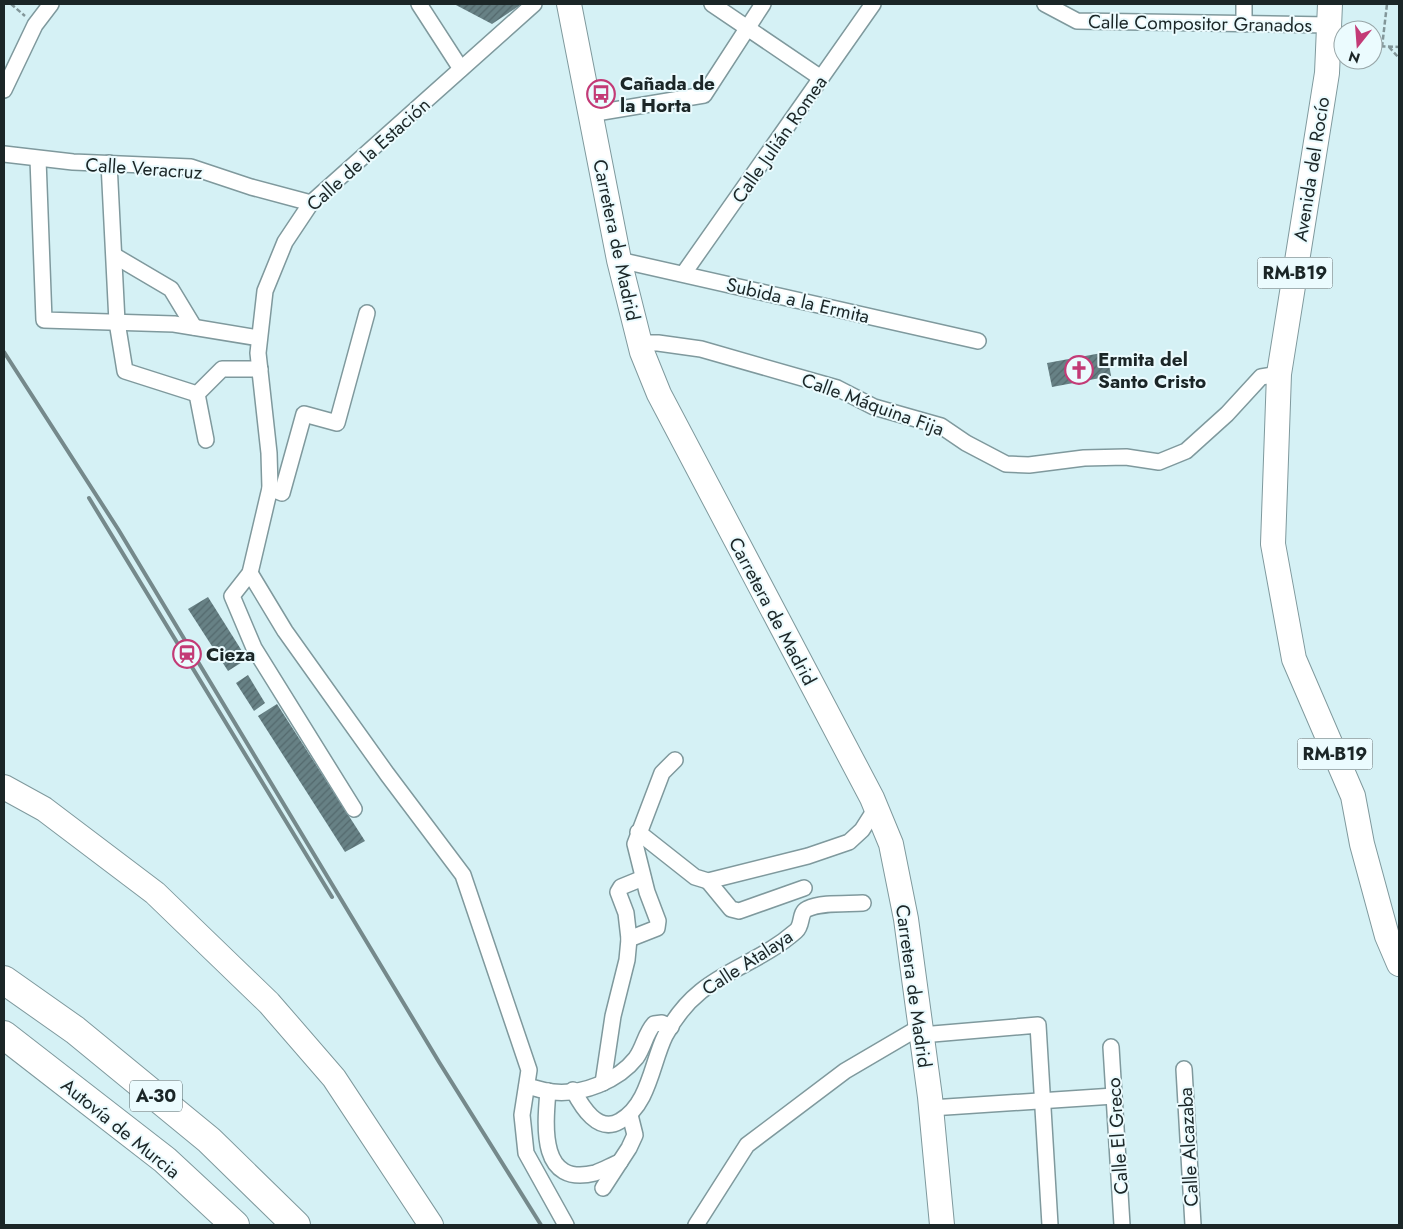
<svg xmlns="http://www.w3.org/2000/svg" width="1403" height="1229" viewBox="0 0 1403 1229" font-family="Jost,sans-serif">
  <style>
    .building { fill: url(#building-hatch) }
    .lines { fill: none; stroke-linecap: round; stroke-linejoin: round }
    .minor-casing { stroke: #7f999d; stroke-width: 18 }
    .primary-casing { stroke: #7f999d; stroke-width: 26 }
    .motorway-casing { stroke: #7f999d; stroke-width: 30 }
    .path { stroke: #829699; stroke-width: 2.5; stroke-dasharray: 5 2.5; stroke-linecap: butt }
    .minor { stroke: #fff; stroke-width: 15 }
    .primary { stroke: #fff; stroke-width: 24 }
    .motorway { stroke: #fff; stroke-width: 28 }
    .rail { stroke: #75898b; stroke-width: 4 }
    .labels { text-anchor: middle; stroke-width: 4; stroke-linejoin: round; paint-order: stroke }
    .shield { fill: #ebfbfe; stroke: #596668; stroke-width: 1 }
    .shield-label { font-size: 18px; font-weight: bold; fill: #1b2627 }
    .street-label { font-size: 19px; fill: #1b2627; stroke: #ebfbfe }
    .poi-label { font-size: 19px; font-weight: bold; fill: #1b2627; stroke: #ebfbfe; text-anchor: start }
  </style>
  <defs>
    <pattern id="building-hatch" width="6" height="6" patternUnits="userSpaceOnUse" patternTransform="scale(1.25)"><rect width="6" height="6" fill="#678185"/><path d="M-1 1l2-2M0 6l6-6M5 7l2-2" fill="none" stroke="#54696d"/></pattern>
  </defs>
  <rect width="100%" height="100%" fill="#d5f1f5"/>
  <g class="building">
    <path d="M454,4H522L492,24Z"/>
    <path d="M1107,352L1111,376L1052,387L1047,363Z"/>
    <path d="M208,597L247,659L228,671L188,609Z"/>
    <path d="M248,675L265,703L254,711L236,683Z"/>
    <path d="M277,704L365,841L345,852L258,716Z"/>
  </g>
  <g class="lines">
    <defs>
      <g id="minor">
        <path d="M419,4L461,69"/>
        <path d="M712,4L821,78"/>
        <path d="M1045,4L1077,21L1329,25"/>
        <path d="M1244,24V4"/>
        <path d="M4,90L35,25L51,4"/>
        <path d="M590,114L704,95L763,4"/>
        <path d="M4,154L73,162L191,167L251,187L311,203"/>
        <path d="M38,159L44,320L174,324L259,338"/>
        <path d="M109,163L117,322L125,371L197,394L222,369H260"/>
        <path d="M115,256L171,289L194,327"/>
        <path d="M619,260L978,341"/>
        <path d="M684,273L873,4"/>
        <path d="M640,343H658L701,349L837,388L874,407L941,426L966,443L1006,464L1029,465L1084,458L1126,457L1159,462L1186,451L1227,414L1261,377L1279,374"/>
        <path d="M197,394L206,440"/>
        <path d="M270,488L282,493L304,414L337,423L367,313"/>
        <path d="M250,573L285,631L387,774L463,875L529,1070L522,1115L526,1153L566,1225"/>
        <path d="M354,809L254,648L232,596L250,573L270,488L269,453L258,353L265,291L285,242L311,203L534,4"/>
        <path d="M638,832L695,877L708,881L808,856L849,842L862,830L876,808"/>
        <path d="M708,881L731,909L739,911L804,888"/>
        <path d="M629,939L657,928L658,921L647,892L635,844L662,773L675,760"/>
        <path d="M921,1035L1038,1025L1050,1225"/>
        <path d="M1111,1047L1122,1225"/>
        <path d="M1184,1069L1193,1225"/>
        <path d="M603,1083L613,1016L627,960L629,939L626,913L618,892L621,887L643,878"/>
        <path d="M527,1086C535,1088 544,1091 553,1092C582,1095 618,1081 636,1058C644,1047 645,1034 654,1024L662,1023L671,1027"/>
        <path d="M573,1090C582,1107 598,1134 620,1121C649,1105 652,1062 665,1036C698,972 749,972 796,931C803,925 799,913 807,909C822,902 846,904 863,903"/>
        <path d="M548,1091C545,1126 539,1187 595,1173C604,1170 612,1165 620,1162"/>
        <path d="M931,1108L1114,1096"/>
        <path d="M603,1188L629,1148L635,1135L630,1115"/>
        <path d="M696,1225L747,1145L845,1071L920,1027"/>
      </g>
      <g id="primary">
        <path d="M569,4L619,260L642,352L659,394L872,798L891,844L906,919L930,1097L942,1225"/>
        <path d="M1330,4L1327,73L1279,374L1273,544L1294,659L1353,796L1362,844L1387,936L1399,964"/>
        <path d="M4,787L44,809L155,893L269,1003L334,1078L431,1225"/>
      </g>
      <g id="motorway">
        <path d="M4,980L75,1030L209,1140L296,1225"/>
        <path d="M4,1035L165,1160L235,1225"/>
      </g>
    </defs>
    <use href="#minor" class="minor-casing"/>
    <use href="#primary" class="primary-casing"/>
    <use href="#motorway" class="motorway-casing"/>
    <g class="path">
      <path d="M11,4L25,16"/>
      <path d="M1373,46L1399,47"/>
      <path d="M1382,47L1387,4"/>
      <path d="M1389,47L1399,58"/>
    </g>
    <use href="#minor" class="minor"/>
    <use href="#primary" class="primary"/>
    <use href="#motorway" class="motorway"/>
    <g class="rail">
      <path d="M4,352L118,529L439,1062L541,1225"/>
      <path d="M89,498L332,897"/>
    </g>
  </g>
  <defs>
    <symbol id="bus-ring" viewBox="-11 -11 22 22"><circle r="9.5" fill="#ebfbfe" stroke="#c33a76" stroke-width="1.5"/><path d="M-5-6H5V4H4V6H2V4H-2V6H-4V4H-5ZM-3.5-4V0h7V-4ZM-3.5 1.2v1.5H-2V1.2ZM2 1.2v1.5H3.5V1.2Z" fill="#c33a76"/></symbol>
    <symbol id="church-ring" viewBox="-11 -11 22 22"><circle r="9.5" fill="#ebfbfe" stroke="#c33a76" stroke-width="1.5"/><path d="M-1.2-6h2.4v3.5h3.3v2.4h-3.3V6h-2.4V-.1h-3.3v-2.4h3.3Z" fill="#c33a76"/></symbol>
    <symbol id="station-ring" viewBox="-11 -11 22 22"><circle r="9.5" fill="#ebfbfe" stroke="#c33a76" stroke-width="1.5"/><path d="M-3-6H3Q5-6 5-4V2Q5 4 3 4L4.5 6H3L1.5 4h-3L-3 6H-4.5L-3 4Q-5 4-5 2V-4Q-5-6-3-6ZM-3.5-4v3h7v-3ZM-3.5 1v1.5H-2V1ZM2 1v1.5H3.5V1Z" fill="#c33a76"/></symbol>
  </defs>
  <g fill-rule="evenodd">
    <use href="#bus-ring" x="585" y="78" width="32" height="32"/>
    <use href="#church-ring" x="1063" y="354" width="32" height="32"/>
    <use href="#station-ring" x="171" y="638" width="32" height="32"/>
  </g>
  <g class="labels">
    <g class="shield">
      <rect x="1257.5" y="257.5" width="75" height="31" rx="4"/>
      <rect x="1297.5" y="738.5" width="75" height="31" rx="4"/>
      <rect x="130" y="1080.5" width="52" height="31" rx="4"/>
    </g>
    <g class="shield-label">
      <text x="1295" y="279">RM-B19</text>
      <text x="1335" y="760">RM-B19</text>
      <text x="156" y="1102">A-30</text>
    </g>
    <g class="street-label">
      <text transform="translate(1200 23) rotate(1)" y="7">Calle Compositor Granados</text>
      <text transform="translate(779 139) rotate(-55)" y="7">Calle Julián Romea</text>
      <text transform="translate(368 154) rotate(-42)" y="7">Calle de la Estación</text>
      <text transform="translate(144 168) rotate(4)" y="7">Calle Veracruz</text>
      <text transform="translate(1311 169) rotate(-81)" y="7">Avenida del Rocío</text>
      <text transform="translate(617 240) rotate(78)" y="7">Carretera de Madrid</text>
      <text transform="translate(798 300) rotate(13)" y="7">Subida a la Ermita</text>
      <text transform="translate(873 404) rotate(20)" y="7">Calle Máquina Fija</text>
      <text transform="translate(773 611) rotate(62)" y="7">Carretera de Madrid</text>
      <text transform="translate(747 962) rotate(-33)" y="7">Calle Atalaya</text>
      <text transform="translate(914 986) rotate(82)" y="7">Carretera de Madrid</text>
      <text transform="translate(121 1128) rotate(39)" y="7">Autovía de Murcia</text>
      <text transform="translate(1117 1136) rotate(-94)" y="7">Calle El Greco</text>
      <text transform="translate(1188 1147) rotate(-93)" y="7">Calle Alcazaba</text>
    </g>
    <g class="poi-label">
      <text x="620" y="90">Cañada de<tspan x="620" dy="22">la Horta</tspan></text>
      <text x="1098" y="366">Ermita del<tspan x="1098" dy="22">Santo Cristo</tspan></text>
      <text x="206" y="661">Cieza</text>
    </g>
  </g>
  <rect width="1403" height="1229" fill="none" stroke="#1b2627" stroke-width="10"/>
  <g transform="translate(1358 45) rotate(197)"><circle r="24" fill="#ebfbfe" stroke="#98a6a8"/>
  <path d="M0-4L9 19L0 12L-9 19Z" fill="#c33a76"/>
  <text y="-8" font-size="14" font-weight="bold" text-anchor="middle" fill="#1b2627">N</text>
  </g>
</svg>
